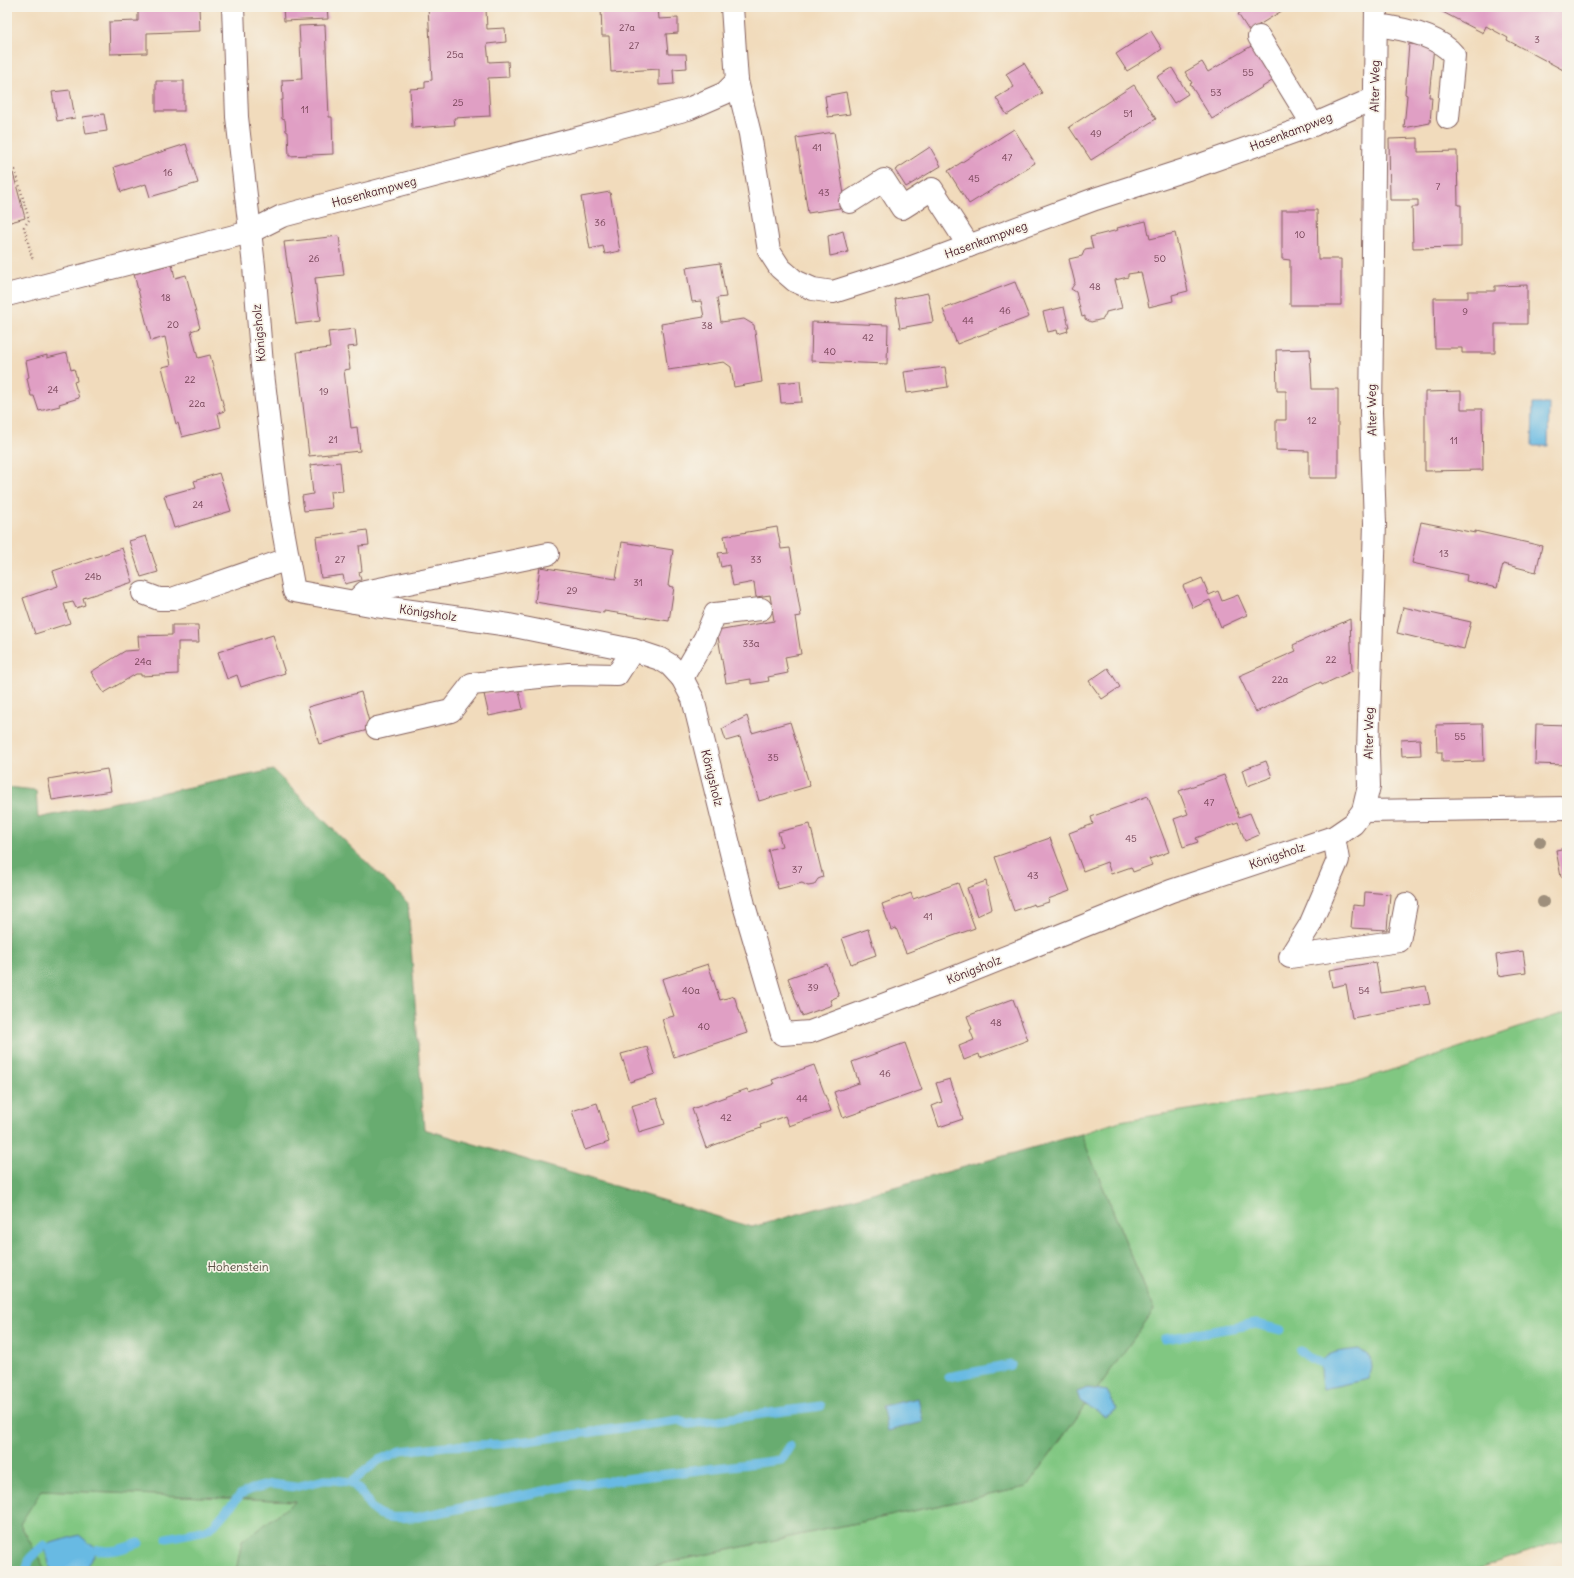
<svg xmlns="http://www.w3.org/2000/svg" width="1574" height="1578" viewBox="0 0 1574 1578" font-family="Delius,sans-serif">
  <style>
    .green { fill: #81c782; stroke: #667356 }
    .forest { fill: #68ac70; stroke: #59664e }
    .water { fill: #68bae3; stroke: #596c87 }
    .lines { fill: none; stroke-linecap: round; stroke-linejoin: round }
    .stream { stroke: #68bae3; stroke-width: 9 }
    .building { fill: #e09fc4 }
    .minor-casing { stroke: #84615e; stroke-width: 24 }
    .path { stroke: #84615e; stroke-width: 2.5; stroke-dasharray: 1 3; stroke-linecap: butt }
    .minor { stroke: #fff; stroke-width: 22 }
    .tree { fill: #9e8f7b }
    .labels { text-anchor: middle; stroke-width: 3.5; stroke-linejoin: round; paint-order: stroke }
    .number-label { font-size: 10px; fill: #703f51 }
    .street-label { font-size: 12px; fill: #4a1f2b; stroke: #f7f3e8 }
    .park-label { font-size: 12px; fill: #5a5145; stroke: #f7f3e8 }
  </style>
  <rect width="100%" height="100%" fill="#f7f3e8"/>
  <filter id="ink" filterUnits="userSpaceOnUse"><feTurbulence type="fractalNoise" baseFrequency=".025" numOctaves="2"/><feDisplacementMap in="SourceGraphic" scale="8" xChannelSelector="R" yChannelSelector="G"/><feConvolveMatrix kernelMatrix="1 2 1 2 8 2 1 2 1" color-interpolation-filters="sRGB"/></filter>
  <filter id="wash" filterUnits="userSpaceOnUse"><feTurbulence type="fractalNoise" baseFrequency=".012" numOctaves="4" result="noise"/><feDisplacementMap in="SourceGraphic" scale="16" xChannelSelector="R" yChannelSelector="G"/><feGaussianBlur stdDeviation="0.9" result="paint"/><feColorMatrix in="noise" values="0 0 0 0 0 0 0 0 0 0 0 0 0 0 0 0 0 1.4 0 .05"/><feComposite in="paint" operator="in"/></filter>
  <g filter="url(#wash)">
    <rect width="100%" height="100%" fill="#f1dbbc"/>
    <g class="green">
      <path d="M1567,1012V1539L1471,1571H628L1027,1487L1154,1310L1081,1134L1120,1121L1349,1084Z"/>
      <path d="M41,1490L297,1501L242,1541L236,1571H46L20,1524Z"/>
    </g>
    <path class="forest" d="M273,770L408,903L424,1129L752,1227L1081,1134L1154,1310L1027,1487L628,1571H236L242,1541L296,1501L42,1490L20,1524L46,1571H7V787L36,790L38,818Z"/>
    <g class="water">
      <path d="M1533,404H1549L1548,446H1532Z"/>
      <path d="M1359,1349L1370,1357L1371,1368L1368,1379L1323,1389C1313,1353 1330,1352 1359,1349Z"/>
      <path d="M1088,1388L1107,1391L1117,1410L1105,1417L1080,1401L1077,1392Z"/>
      <path d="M918,1398L923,1422L888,1431L882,1406Z"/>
      <path d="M79,1535L98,1550L83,1571H51L44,1545Z"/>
    </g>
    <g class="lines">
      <g class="stream">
        <path d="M1164,1339L1256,1324L1281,1330"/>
        <path d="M1300,1350L1310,1358L1321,1363"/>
        <path d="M948,1377L1011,1365"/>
        <path d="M351,1482C356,1487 362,1492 366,1499C368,1502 369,1506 372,1509C384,1521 404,1517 418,1517L568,1486L781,1460L790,1446"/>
        <path d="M167,1538L206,1530L214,1525L241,1494L252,1489L271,1484L295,1487L324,1480H333L351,1482L379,1460L401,1451L446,1446L505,1444L679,1420L689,1424L821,1406"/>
        <path d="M98,1550C113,1553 125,1548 139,1543"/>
        <path d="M26,1571L30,1558L44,1545"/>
      </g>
    </g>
    <g id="blocks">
      <g class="building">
        <path d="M138,7H199L200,31L147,33V53L110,54L109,22L138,21Z"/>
        <path d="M283,7H327L328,19L284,21Z"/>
        <path d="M428,7H505V9H486L487,29L505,28L506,42L487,44L489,62L508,61L509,77L488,78L490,116L454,118L455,125L412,128L410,89L425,88V81L432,80Z"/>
        <path d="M601,7H658L659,19L678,18V33L666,34L668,54H686L687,68L673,69L674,84L659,85V69L611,72L609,36H602Z"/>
        <path d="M1249,7H1283L1285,9L1249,31L1238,14Z"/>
        <path d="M1433,7H1558L1567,12V72L1507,40L1508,38L1486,26L1483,33Z"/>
        <path d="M325,25L329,117H332L333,154L289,156L288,132L286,131L285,120L282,119L281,100H283L282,80L302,79L299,26Z"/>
        <path d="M1151,31L1162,49L1145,61V60L1127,71L1116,54Z"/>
        <path d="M1409,44L1434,46L1429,97H1432L1430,123L1404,128L1407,95L1405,94Z"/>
        <path d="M1253,45L1275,79L1212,119L1190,84L1192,83L1185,72L1202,62L1208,72Z"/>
        <path d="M1024,63L1042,93L1007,115L996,98L1014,87L1006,74Z"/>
        <path d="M1172,68L1188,94L1174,103L1157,77Z"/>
        <rect x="156" y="81" width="28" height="30"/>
        <path d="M1134,85L1156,119L1091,160L1069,127Z"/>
        <path d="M70,90L75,118L57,121L52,92Z"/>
        <path d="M846,92L850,114L828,117L825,96Z"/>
        <path d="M104,114L107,131L86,134L83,117Z"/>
        <path d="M1014,129L1035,163L969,204L948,171Z"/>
        <path d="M834,132L846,207L808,213L796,138Z"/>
        <path d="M1418,138V152L1457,151L1458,205H1461V247L1413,248L1412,207H1418V200H1390L1389,139Z"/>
        <path d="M186,144L198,183L150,197L146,184L121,192L114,167Z"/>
        <path d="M930,147L941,166L906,187L895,170Z"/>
        <path d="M13,173L25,218L7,223V174Z"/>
        <path d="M610,192L620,251L605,254L603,246L590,249L581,197Z"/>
        <path d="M1282,210H1317L1318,259H1341V305H1290V260L1282,259Z"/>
        <path d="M1146,221L1150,239L1175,233L1188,291L1172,295L1173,301L1149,307L1141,272L1128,274V277L1115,280L1122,308L1106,312V313L1103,319L1091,322L1085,319V316L1082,317L1076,292L1071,289L1075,283L1069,259L1082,256L1085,249L1091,248L1093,249L1090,237L1118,230L1117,228Z"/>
        <path d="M843,231L848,252L830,256L828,236Z"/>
        <path d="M339,236L344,275L315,278L320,321L296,324L284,242Z"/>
        <path d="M720,263L726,297L717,298L721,322L744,319L754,325L762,382L734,387L731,367L724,362L668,370L661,324L704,317L701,301L692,302L686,268Z"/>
        <path d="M172,264L175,278L186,275L200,328L191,331L198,358L210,355L225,411L218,413L221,427L182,437L178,423L176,424L162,367L171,365L165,337L151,341L134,274Z"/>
        <path d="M1015,282L1029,317L957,344L943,309Z"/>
        <path d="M1527,285V324H1495V353H1462V348H1435L1434,298H1468V291H1495V286Z"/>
        <path d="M928,293L933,322L900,328L895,299Z"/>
        <path d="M1064,307L1069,327H1067L1068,331L1058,334L1057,330L1048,332L1043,312Z"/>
        <path d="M812,322L888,325L887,364L811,361Z"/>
        <path d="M355,329L357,346L347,347L350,369L344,370L351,428L357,427L360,451L309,456L297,352L330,348L328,332Z"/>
        <path d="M1310,349L1312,389H1338V478H1309V451L1276,450V420H1286V391H1277L1276,350Z"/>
        <path d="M67,353L71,370L74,369L76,375L77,381L74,382L79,398L59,404L60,406L39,411L34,396H31L27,378L29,377L26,361L47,355V358Z"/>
        <path d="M945,367L948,387L907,393L904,372Z"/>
        <path d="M800,381L802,402L781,403L779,383Z"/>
        <path d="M1461,391V409H1482L1483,470L1425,471V392Z"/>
        <path d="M340,462L343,491L330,492L332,508L304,511L302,496L313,494L310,465Z"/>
        <path d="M219,473L231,511L174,528L164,496L196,487L194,481Z"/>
        <path d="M1421,522L1475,533V531L1542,546L1536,572L1503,564L1497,588L1466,581L1467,575L1412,563Z"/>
        <path d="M777,527L781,549L790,548L801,616L795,617L801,654L785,657L788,673L768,677L769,681L751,684V679L726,683L717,631L774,621L770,595L756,597L754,582L733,586L729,565L721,567L718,553L727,552L724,536Z"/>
        <path d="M367,530L369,545L359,546L362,571L359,572L361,580L345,584L343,575L321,578L316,537Z"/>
        <path d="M146,536L158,572L141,577L129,541Z"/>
        <path d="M622,542L673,550L668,586L674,587L669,621L604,611V613L535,602L540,567L616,579Z"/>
        <path d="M122,548L133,582L83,598L85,605L76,608L73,602L64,604L70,623L35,634L23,598L58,586L53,571Z"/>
        <path d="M1202,578L1209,595L1218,591L1222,601L1238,595L1247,615L1221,627L1210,600L1193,608L1183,586Z"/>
        <path d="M1403,607L1471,622L1464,649L1397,633Z"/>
        <path d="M1350,619L1352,671L1322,685L1321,682L1256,712L1239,676L1296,651L1293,645Z"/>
        <path d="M172,625H198L199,642H178V674L141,676V674H136L104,693L91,672L125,651L139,650L138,636L172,635Z"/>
        <path d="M273,635L285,673L241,687L237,675L227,679L218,652Z"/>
        <path d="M1108,668L1120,687L1102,699L1089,681Z"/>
        <path d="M518,687L523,709L489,716L484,694Z"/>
        <path d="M361,692L371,729L319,744L308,707Z"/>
        <path d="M747,716L752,733L790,722L810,786L759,801L740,737L726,741L722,729Z"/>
        <path d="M1483,724L1484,761L1442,762V752H1437L1436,725Z"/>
        <path d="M1536,724L1567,725V765L1535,764Z"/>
        <path d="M1420,739L1421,755L1402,756L1401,740Z"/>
        <path d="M1266,761L1272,777L1247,786L1242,770Z"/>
        <path d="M107,769L111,791L52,800L48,779Z"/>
        <path d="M1224,775L1239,817L1250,813L1259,835L1245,841L1238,822L1196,838L1198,842L1183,847L1174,819L1188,814L1179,791Z"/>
        <path d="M1148,796L1169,852L1149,859L1152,865L1133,872L1131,867L1111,874L1107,862L1083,871L1069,833L1093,824L1091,817Z"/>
        <path d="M810,824L823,877L818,879L814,885L808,886L802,883L778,889L768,850L782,846L778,832Z"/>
        <path d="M1050,838L1070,891L1048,899L1049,902L1035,906L1034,904L1014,911L995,857Z"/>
        <path d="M1567,848V875L1561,877L1556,850Z"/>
        <path d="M986,881L992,909L977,916L967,888Z"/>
        <path d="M958,883L975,928L906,953L896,928L891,930L882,904L911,893L913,899Z"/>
        <path d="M1365,892L1390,894L1387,930L1351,928L1353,905L1364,906Z"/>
        <path d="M868,929L876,955L851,964L842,938Z"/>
        <path d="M1523,951L1526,972L1499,976L1496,955Z"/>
        <path d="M1376,962L1381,993L1426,986L1430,1004L1352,1018L1346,984L1332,987L1329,970Z"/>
        <path d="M708,964L720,1000L734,996L747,1033L674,1057L662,1019L674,1016L662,979Z"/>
        <path d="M827,964L839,996L830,1000L832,1005L802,1016L788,978Z"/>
        <path d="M1013,999L1028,1040L980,1058L979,1054L964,1060L959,1046L974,1040L970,1030L972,1029L967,1016Z"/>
        <path d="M905,1043L922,1090L843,1118L834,1092L859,1083L852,1062Z"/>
        <path d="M647,1047L655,1074L630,1082L621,1054Z"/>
        <path d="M814,1065L831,1111L789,1126L785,1116L760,1125L761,1128L706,1148L692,1109L747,1089L749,1093L774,1084L772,1080Z"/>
        <path d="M950,1079L963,1119L939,1127L932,1106L942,1102L936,1083Z"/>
        <path d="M657,1098L665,1124L639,1132L631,1106Z"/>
        <path d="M597,1103L609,1142L585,1150L572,1111Z"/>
      </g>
    </g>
  </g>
  <g filter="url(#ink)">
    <use href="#blocks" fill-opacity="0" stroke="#84615e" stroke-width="1"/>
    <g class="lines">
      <defs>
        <g id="minor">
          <path d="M233,7L237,117L254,266L262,365L278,502L294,591L376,606L509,625L633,650L660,659L670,665L682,678L693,699L744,905L782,1034L810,1032L931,987L1171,891L1334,837L1353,824L1363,811L1567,808"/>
          <path d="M732,7L737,81L750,134L769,251L780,268L795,281L813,289L833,292L912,267L1095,199L1200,165L1313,125L1375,98"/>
          <path d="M1376,25C1400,28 1438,35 1454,55L1448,118"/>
          <path d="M1259,37L1313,125"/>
          <path d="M850,202L884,180L902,208L932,189L969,246"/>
          <path d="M7,295L250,232L282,216L688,109L725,93L737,81"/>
          <path d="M143,593L159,599H172L288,559"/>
          <path d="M355,602L365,592L548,554"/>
          <path d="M682,678L705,638L715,614L761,609"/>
          <path d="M377,728L451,711L472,684L569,674L617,675L633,650"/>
          <path d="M1363,811L1369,786L1368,752L1375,523L1371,412L1376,7"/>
          <path d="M1334,837L1338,860L1310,925L1290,957L1399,941L1406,904"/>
        </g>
      </defs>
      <use href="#minor" class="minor-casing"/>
      <path class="path" d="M7,171L15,170L29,220L24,227L33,261"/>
      <use href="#minor" class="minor"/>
    </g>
    <g class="tree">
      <circle cx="1540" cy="842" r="6"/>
      <circle cx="1543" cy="902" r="6"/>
    </g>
  </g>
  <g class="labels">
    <g class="number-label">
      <text x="627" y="31">27a</text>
      <text x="1537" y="43">3</text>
      <text x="634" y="49">27</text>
      <text x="455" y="58">25a</text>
      <text x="1248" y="76">55</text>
      <text x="1216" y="96">53</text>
      <text x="458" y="106">25</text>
      <text x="305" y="113">11</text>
      <text x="1128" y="117">51</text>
      <text x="1096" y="137">49</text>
      <text x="817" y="151">41</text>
      <text x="1007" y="161">47</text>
      <text x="168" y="176">16</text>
      <text x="974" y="182">45</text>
      <text x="1438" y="190">7</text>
      <text x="824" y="196">43</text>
      <text x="600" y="226">36</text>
      <text x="1300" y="238">10</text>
      <text x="314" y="262">26</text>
      <text x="1160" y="262">50</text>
      <text x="1095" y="290">48</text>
      <text x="166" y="301">18</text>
      <text x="1005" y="314">46</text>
      <text x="1465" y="315">9</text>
      <text x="968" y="324">44</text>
      <text x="173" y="328">20</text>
      <text x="707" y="329">38</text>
      <text x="868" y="341">42</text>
      <text x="830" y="355">40</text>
      <text x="190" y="383">22</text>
      <text x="53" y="393">24</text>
      <text x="324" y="395">19</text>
      <text x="197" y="407">22a</text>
      <text x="1312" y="424">12</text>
      <text x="333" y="443">21</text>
      <text x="1454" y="444">11</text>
      <text x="198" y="508">24</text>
      <text x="1444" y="557">13</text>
      <text x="340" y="563">27</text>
      <text x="756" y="563">33</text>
      <text x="93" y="580">24b</text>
      <text x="638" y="586">31</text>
      <text x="572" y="594">29</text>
      <text x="751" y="647">33a</text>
      <text x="1331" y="663">22</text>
      <text x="143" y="665">24a</text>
      <text x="1280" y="683">22a</text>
      <text x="1460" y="740">55</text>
      <text x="773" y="761">35</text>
      <text x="1209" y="806">47</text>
      <text x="1131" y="842">45</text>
      <text x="797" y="873">37</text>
      <text x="1033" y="879">43</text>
      <text x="928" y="920">41</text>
      <text x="813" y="991">39</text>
      <text x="691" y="994">40a</text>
      <text x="1364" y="994">54</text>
      <text x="996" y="1026">48</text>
      <text x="704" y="1030">40</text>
      <text x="885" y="1077">46</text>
      <text x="802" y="1102">44</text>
      <text x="726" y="1121">42</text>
    </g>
    <g class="street-label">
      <text transform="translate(1375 86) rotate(-89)" y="4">Alter Weg</text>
      <text transform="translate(1291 132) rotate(-21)" y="4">Hasenkampweg</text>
      <text transform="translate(374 192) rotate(-15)" y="4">Hasenkampweg</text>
      <text transform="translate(986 240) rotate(-20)" y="4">Hasenkampweg</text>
      <text transform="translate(259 333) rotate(-95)" y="4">Königsholz</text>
      <text transform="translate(1372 410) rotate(-91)" y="4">Alter Weg</text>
      <text transform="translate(428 613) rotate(8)" y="4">Königsholz</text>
      <text transform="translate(1369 733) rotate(-89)" y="4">Alter Weg</text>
      <text transform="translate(712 778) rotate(76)" y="4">Königsholz</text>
      <text transform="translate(1277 856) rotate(-19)" y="4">Königsholz</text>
      <text transform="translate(974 970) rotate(-22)" y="4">Königsholz</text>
    </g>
    <g class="park-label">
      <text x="238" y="1271">Hohenstein</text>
    </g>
  </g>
  <rect width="1574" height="1578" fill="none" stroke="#f7f3e8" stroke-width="24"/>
</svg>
